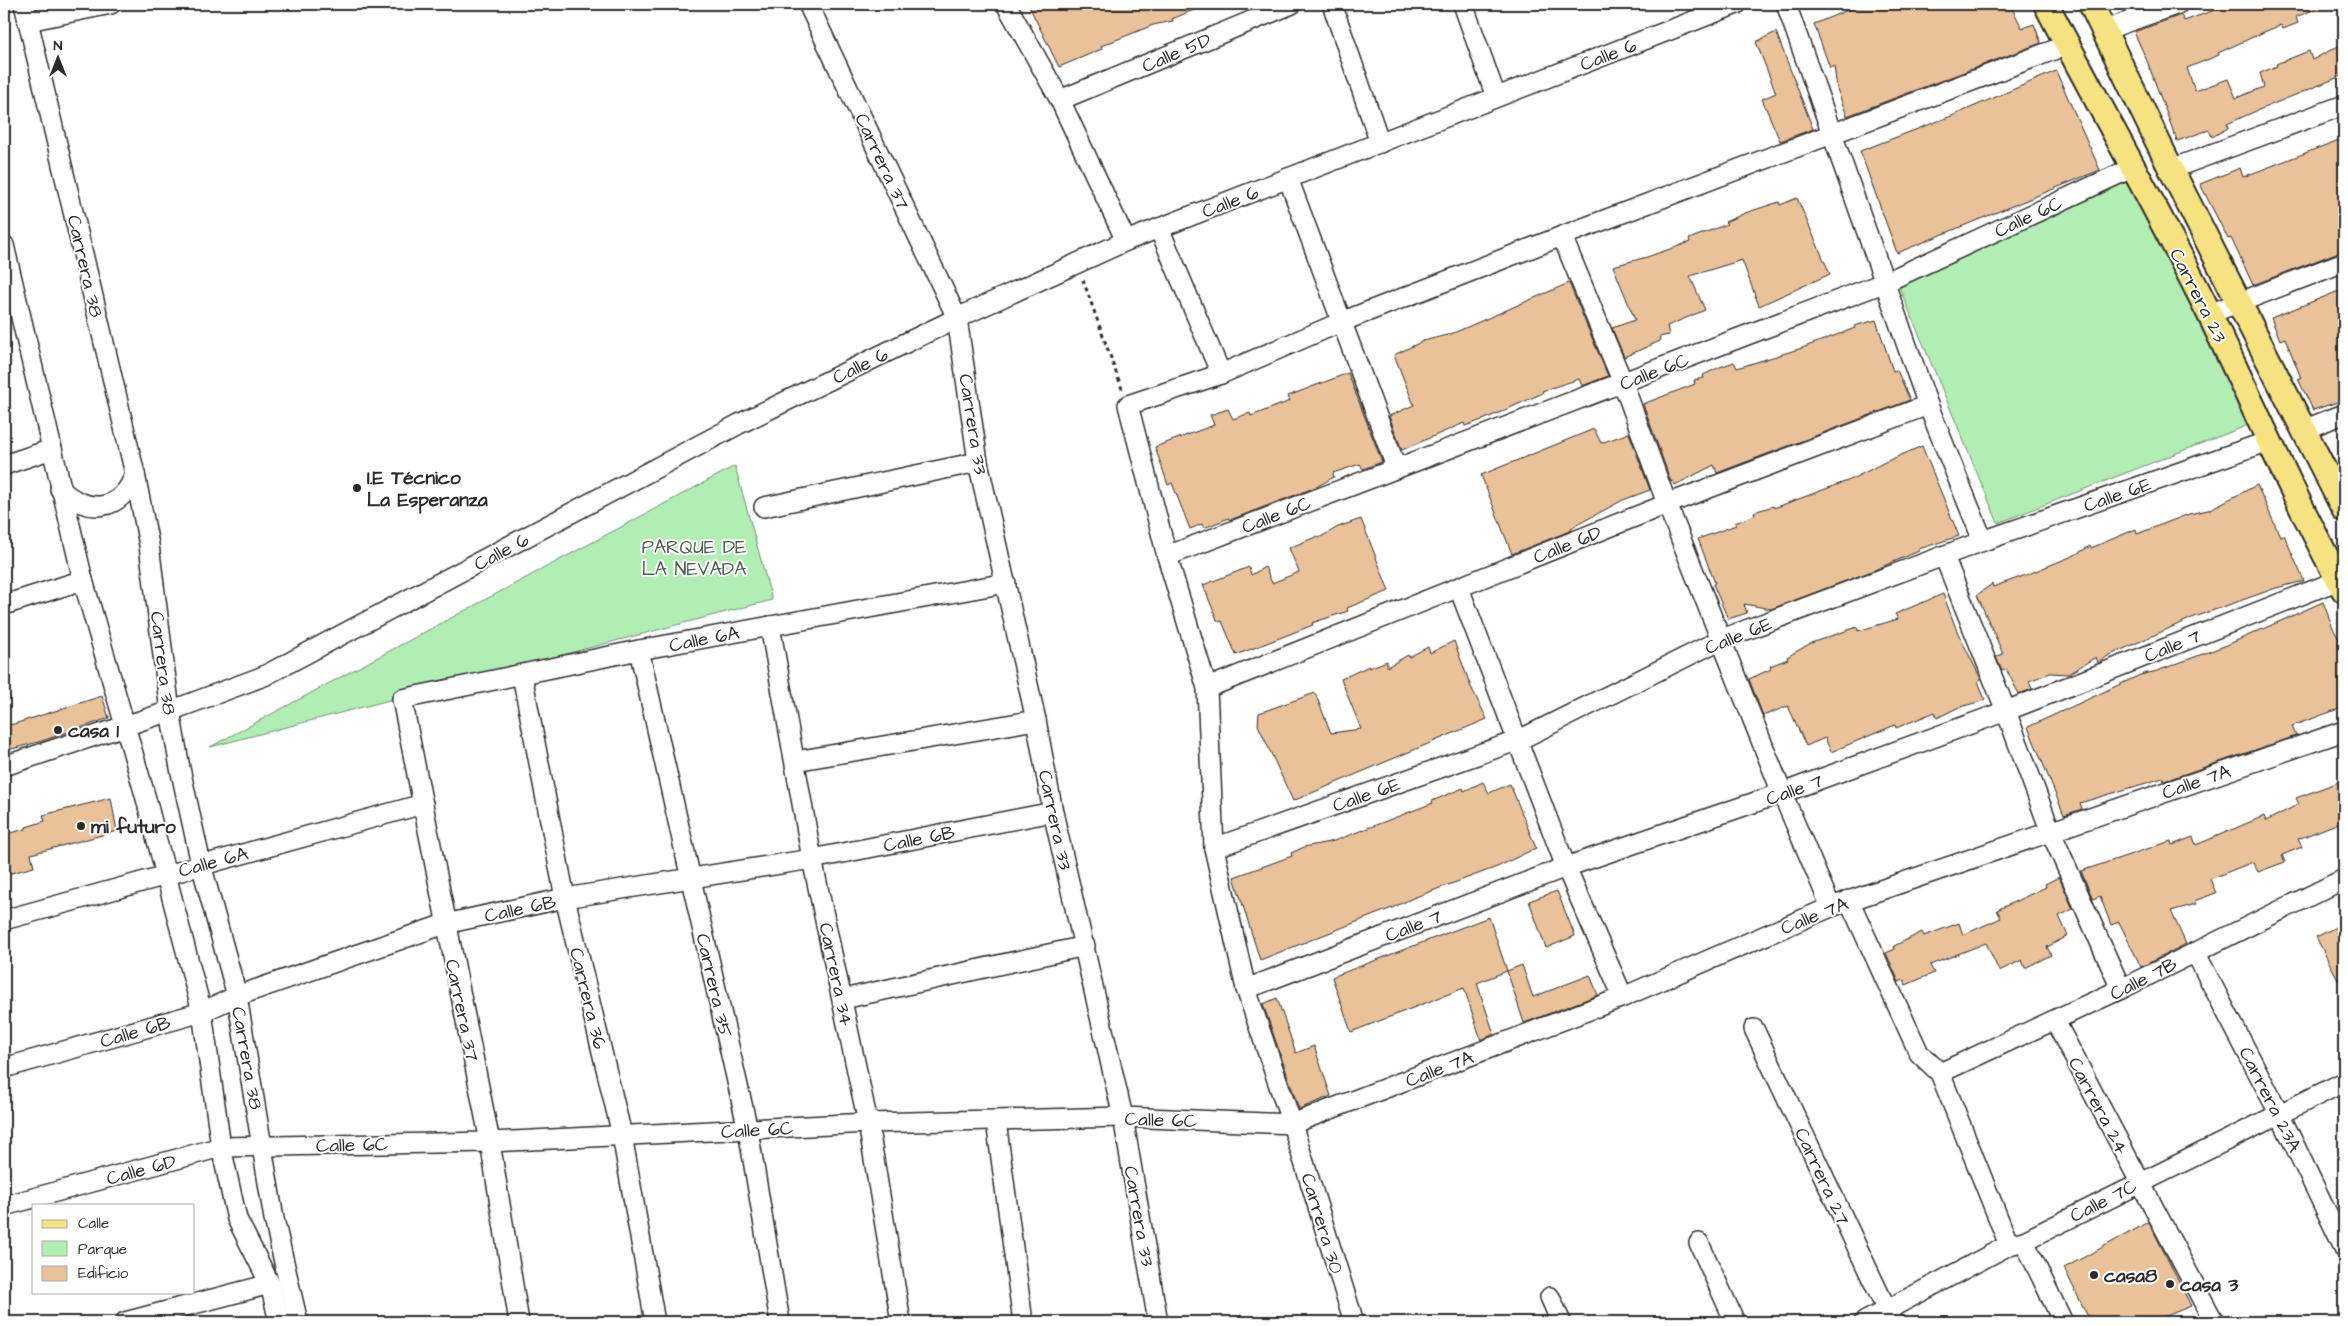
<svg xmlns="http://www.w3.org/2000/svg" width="2348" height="1326" viewBox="0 0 2348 1326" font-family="'Architects Daughter',sans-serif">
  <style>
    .green { fill: #b1eeb4; stroke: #6e8c70 }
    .building { fill: #eac29a; stroke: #2b2b2b }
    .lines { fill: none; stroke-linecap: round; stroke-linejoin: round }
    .minor-casing { stroke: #2b2b2b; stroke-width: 22 }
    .major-casing { stroke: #2b2b2b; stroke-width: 28 }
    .path { stroke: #2b2b2b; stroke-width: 3; stroke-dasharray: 4 4; stroke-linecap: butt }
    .minor { stroke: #fff; stroke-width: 19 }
    .major { stroke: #f6e281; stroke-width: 24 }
    .poi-dot { fill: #2b2b2b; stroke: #fff; stroke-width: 2 }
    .labels { text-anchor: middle; stroke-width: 4; stroke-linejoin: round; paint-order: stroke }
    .street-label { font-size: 19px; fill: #2b2b2b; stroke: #fff }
    .poi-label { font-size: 19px; font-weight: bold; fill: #2b2b2b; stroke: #fff; text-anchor: start }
    .park-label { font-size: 19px; fill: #4c5c4d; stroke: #fff }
  </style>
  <rect width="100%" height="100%" fill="#fff"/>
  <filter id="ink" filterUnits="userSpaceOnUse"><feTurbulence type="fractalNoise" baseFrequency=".02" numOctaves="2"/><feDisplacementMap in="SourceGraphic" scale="10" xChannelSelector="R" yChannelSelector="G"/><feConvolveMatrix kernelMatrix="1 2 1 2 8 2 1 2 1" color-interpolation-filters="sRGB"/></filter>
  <g filter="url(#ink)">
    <g class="green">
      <path d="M2126,175L2251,424L1998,523L1893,272Z"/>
      <path d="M735,466L772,600L210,747Z"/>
    </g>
    <g class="building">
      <path d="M1028,4H1208L1172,19L1173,21L1153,25L1101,46L1102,49L1059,67Z"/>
      <path d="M1862,4H2010L2022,28L2034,24L2041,43L1847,116L1837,89L1834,66L1830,68L1814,24Z"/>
      <path d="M2121,4H2145L2124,11Z"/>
      <path d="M2232,4H2328L2296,17L2298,23L2283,29L2281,25L2264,32L2218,53L2219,55L2187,68L2195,91L2228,79L2236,98L2264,87L2260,73L2277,66L2276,64L2309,51L2312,60L2344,43V75L2256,111L2227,124L2228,128L2212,137L2209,130L2177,141L2147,61L2134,32L2181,15L2184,21Z"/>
      <path d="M1776,32L1813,129L1780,141L1762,99L1776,93L1756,42Z"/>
      <path d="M2056,71L2100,170L1897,253L1860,151L1954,115Z"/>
      <path d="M2344,138V250L2253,285L2231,238L2228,239L2200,184L2240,168L2243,177Z"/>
      <path d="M1797,198L1830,274L1759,306L1742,260L1690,276L1705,310L1667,326L1669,335L1659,337L1660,341L1624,357L1612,328L1635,320L1613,266L1647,257L1690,242L1689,239L1727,224L1725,222L1745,213L1779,202L1780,205Z"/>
      <path d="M1569,283L1608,376L1582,386L1579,379L1542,391L1543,393L1485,419L1465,426L1464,423L1402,450L1389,416L1414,405L1394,355L1423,341L1451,334Z"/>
      <path d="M2344,289V400L2313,410L2298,379L2301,378L2285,338L2280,340L2271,318Z"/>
      <path d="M1876,320L1893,371L1897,370L1910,400L1717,473L1714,465L1675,485L1673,481L1671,482L1643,404L1695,384L1694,380L1704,378L1703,375L1720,367L1734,362L1737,368L1802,348L1855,328L1854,326Z"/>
      <path d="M1348,373L1382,462L1363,469L1360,464L1333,473L1334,477L1316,487L1230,520L1229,518L1204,528L1202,524L1190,529L1172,483L1168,485L1155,447L1214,425L1210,415L1228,409L1233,419L1250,413L1251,416L1290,401L1288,396Z"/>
      <path d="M1594,429L1601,443L1629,433L1650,490L1623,500L1571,528L1572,530L1512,554L1481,475Z"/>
      <path d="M1922,446L1959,536L1919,549V551L1872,571L1771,609L1744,604L1747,613L1728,619L1713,584L1715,583L1698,539L1736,525L1735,523L1755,515L1754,512L1773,506L1774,508L1850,480L1885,462Z"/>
      <path d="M2257,485L2280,536L2284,535L2304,581L2276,588L2192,618L2108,656L2098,663L2096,657L2068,674L2050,673L2029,681L2032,689L2019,694L2006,669L2002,671L1996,657L2003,654L1977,595L1992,584L1993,587L2026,575L2075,555L2090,546L2091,548L2136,529L2137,534L2189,514L2208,510Z"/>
      <path d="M1361,519L1389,591L1347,608L1348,611L1312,623L1313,625L1236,655L1222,621L1218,622L1203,585L1249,567L1251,575L1265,567L1272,583L1299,572L1289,548L1318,536L1319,538L1338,527Z"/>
      <path d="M1943,594L1957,631L1981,679L1978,681L1985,700L1957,708L1937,718L1935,712L1896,728L1895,725L1831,752L1825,738L1806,746L1788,706L1763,716L1749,679L1771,669L1770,666L1788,659L1787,657L1811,643L1857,627L1858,631L1898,619L1895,614Z"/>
      <path d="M2323,602L2333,628L2344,649V707L2292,726L2296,736L2164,781L2163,778L2080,803L2082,809L2064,815L2028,727L2140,675L2157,671L2227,645Z"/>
      <path d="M1454,641L1471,687L1487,719L1293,801L1258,725L1259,713L1315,693L1331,733L1361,729L1341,679L1369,666V668L1387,661V667L1408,655L1409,657L1428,647L1430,653Z"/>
      <path d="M102,696L109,718L42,741L4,751V725L14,724Z"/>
      <path d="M2344,780V821L2298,839L2302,847L2282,855L2285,862L2258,872L2253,862L2210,879L2216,893L2194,901L2196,904L2171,911L2186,944L2141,967L2119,922L2111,925L2100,896L2093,899L2081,871L2171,841L2172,845L2193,837L2196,845L2264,816L2266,821L2299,804L2296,798Z"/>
      <path d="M1483,782L1489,793L1510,784L1536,848L1497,867L1413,898L1392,908L1260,960L1234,877L1292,856L1291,853L1304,847L1334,841L1433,803L1432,801L1463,788L1464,791Z"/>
      <path d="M111,798L117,831L31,854L34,867L4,875V840L7,839L6,834L26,829V827L45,821L43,815Z"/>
      <path d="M2059,877L2073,909L2059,916L2068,936L2047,947L2051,955L2025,968L2022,960L1999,971L1986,943L1930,965L1934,973L1906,985L1904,980L1899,982L1886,953L1895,949L1894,946L1922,932L1924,936L1959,923L1963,935L2001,918L1997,910L2046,887L2045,884Z"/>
      <path d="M1557,891L1575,936L1546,948L1529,901Z"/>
      <path d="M1489,917L1507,971L1477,983L1494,1034L1481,1040L1464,988L1351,1032L1332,977Z"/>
      <path d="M2344,923V991L2316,937Z"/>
      <path d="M1522,965L1533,997L1590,975L1598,995L1524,1023L1507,971Z"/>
      <path d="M1277,998L1296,1053L1314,1046L1331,1096L1299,1109L1263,1004Z"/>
      <path d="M2149,1222L2191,1306L2151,1322H2095L2087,1315L2064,1268Z"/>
    </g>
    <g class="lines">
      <defs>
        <g id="minor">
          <path d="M24,4L135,474L149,545L170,711L180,768L201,864L237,996L274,1219L298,1322"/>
          <path d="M808,4L957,318L978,462L1036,720L1053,812L1123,1117L1158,1322"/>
          <path d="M1006,4L1060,100L1126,241"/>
          <path d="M1332,4L1380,143"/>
          <path d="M1463,4L1496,97"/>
          <path d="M1786,4L1928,405L1983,541"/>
          <path d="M28,21L111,4"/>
          <path d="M2105,30L2178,4"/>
          <path d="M1060,100L1292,4"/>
          <path d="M2171,169L2344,105"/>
          <path d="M1288,178L1396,467"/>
          <path d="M1159,228L1221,374"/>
          <path d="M1562,236L1623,383L1667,504L1782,793L1831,907"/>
          <path d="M4,245L83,580L145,795L202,1012L221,1147L237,1219L270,1284L279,1322"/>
          <path d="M2209,314L2344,262"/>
          <path d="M2305,429L2344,414"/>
          <path d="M4,465L52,449"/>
          <path d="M60,489C88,515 121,512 135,474"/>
          <path d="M764,507L978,462"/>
          <path d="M1167,556L1886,282L2134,167"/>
          <path d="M1944,556L2006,711L2050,830L2121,989"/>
          <path d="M1459,588L1566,867L1623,997"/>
          <path d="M4,605L83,580"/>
          <path d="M770,626L812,859L868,1123L901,1322"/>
          <path d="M639,650L748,1130L780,1322"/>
          <path d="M522,675L565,898L622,1135L655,1322"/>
          <path d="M1207,688L1667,504L1928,405"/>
          <path d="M795,761L1036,720"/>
          <path d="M4,766L170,711L264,676L739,424L957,318L1126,241L1737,4"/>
          <path d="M1214,848L1519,740L1722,639L1983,541L2269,441"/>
          <path d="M1849,900L1919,1053L1940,1073L2009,1245"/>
          <path d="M4,920L423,804"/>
          <path d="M2195,952L2280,1115L2344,1248"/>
          <path d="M1246,989L1566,867L1782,793L2006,711L2339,580"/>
          <path d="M843,999L1085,946"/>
          <path d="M2055,1021L2214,1322"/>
          <path d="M1754,1029L1892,1321"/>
          <path d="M4,1068L202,1012L237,996L445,924L565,898L812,859L1053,812"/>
          <path d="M1940,1073L2121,989L2344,879"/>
          <path d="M996,1121L1023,1322"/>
          <path d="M4,1206L221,1147L490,1142L868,1123L1123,1117L1292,1124L1623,997L1831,907L2344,731"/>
          <path d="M2024,1241L2063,1322"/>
          <path d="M1699,1243L1735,1322"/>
          <path d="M1550,1297L1561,1322"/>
          <path d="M125,1322L270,1284"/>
          <path d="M519,1322L490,1142L402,699L639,650L1006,583"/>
          <path d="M1354,1322L1292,1124L1246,989L1214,848L1207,688L1167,556L1128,405L1221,374L1341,322L1562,236L2067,45"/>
          <path d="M1864,1322L2009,1245L2024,1241L2344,1082"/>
        </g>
        <g id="major">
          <path d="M2046,4C2100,108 2158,210 2210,315C2254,407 2295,500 2344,590"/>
          <path d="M2091,4L2171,169L2344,509"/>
        </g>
      </defs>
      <use href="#minor" class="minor-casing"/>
      <use href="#major" class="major-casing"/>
      <path class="path" d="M1083,280L1122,389"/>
      <use href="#minor" class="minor"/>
      <use href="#major" class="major"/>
    </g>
  </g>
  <g class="poi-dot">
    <circle cx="357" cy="488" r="5"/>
    <circle cx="58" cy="730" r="5"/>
    <circle cx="81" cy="826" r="5"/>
    <circle cx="2094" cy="1275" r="5"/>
    <circle cx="2170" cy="1284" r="5"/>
  </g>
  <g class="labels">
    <g class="street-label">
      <text transform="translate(1176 52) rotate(-23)" y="7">Calle 5D</text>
      <text transform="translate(1608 54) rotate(-21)" y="7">Calle 6</text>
      <text transform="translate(883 161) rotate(65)" y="7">Carrera 37</text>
      <text transform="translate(1230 201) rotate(-21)" y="7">Calle 6</text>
      <text transform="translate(2028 216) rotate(-25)" y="7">Calle 6C</text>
      <text transform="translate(86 266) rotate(77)" y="7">Carrera 38</text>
      <text transform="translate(2199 295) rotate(63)" y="7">Carrera 23</text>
      <text transform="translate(860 365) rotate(-26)" y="7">Calle 6</text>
      <text transform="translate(1654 371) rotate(-21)" y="7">Calle 6C</text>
      <text transform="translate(974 424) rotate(81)" y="7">Carrera 33</text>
      <text transform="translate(2117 494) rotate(-19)" y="7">Calle 6E</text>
      <text transform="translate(1276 514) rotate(-21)" y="7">Calle 6C</text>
      <text transform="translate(1567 544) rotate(-22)" y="7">Calle 6D</text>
      <text transform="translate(501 551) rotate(-28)" y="7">Calle 6</text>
      <text transform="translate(1738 635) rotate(-22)" y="7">Calle 6E</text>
      <text transform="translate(704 638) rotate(-11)" y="7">Calle 6A</text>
      <text transform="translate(2172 645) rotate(-22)" y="7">Calle 7</text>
      <text transform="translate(164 663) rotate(83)" y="7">Carrera 38</text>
      <text transform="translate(2196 781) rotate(-19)" y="7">Calle 7A</text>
      <text transform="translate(1794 789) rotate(-20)" y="7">Calle 7</text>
      <text transform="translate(1366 794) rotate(-19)" y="7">Calle 6E</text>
      <text transform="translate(1056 820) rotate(78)" y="7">Carrera 33</text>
      <text transform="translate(919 838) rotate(-11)" y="7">Calle 6B</text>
      <text transform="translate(213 861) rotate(-15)" y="7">Calle 6A</text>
      <text transform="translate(520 908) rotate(-12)" y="7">Calle 6B</text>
      <text transform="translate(1814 915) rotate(-22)" y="7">Calle 7A</text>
      <text transform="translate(1413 925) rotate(-21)" y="7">Calle 7</text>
      <text transform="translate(837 974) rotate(78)" y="7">Carrera 34</text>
      <text transform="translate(2143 978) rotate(-27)" y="7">Calle 7B</text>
      <text transform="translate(715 985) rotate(77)" y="7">Carrera 35</text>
      <text transform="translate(589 998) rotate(76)" y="7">Carrera 36</text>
      <text transform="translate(463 1010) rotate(78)" y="7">Carrera 37</text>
      <text transform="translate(135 1031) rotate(-16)" y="7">Calle 6B</text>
      <text transform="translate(248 1058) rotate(80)" y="7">Carrera 38</text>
      <text transform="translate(1439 1068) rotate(-21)" y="7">Calle 7A</text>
      <text transform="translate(2271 1099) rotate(63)" y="7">Carrera 23A</text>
      <text transform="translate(2099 1105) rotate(62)" y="7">Carrera 24</text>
      <text transform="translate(1161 1119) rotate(2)" y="7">Calle 6C</text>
      <text transform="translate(757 1129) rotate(-3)" y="7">Calle 6C</text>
      <text transform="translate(352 1144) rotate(-1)" y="7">Calle 6C</text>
      <text transform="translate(141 1169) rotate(-15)" y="7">Calle 6D</text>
      <text transform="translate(1823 1176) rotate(65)" y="7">Carrera 27</text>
      <text transform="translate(2103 1200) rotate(-27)" y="7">Calle 7C</text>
      <text transform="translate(1140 1216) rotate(80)" y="7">Carrera 33</text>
      <text transform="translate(1323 1223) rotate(73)" y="7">Carrera 30</text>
    </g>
    <g class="poi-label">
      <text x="367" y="484">I.E Técnico<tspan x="367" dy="22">La Esperanza</tspan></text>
      <text x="68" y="737">casa 1</text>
      <text x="91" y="833">mi futuro</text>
      <text x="2104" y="1282">casa8</text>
      <text x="2180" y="1291">casa 3</text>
    </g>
    <g class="park-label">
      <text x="694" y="553">PARQUE DE<tspan x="694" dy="22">LA NEVADA</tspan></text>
    </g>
  </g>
  <rect width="2348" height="1326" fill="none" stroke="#fff" stroke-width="20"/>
  <rect x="10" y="10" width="2328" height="1306" fill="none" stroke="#2b2b2b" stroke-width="2" filter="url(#ink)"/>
  <rect x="32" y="1204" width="162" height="90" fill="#ffffff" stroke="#aaaaaa"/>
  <rect x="42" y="1220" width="25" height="8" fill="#f6e281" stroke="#aaaaaa"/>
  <text x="78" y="1228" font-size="15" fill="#2b2b2b">Calle</text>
  <rect x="42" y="1241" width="25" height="15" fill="#b1eeb4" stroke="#aaaaaa"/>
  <text x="78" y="1254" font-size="15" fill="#2b2b2b">Parque</text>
  <rect x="42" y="1266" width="25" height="15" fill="#eac29a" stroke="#aaaaaa"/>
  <text x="78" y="1278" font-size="15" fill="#2b2b2b">Edificio</text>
  <g transform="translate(58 58)" stroke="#ffffff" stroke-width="4" paint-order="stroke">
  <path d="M0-4L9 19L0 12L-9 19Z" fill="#2b2b2b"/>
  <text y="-8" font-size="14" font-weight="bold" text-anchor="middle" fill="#2b2b2b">N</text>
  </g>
</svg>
